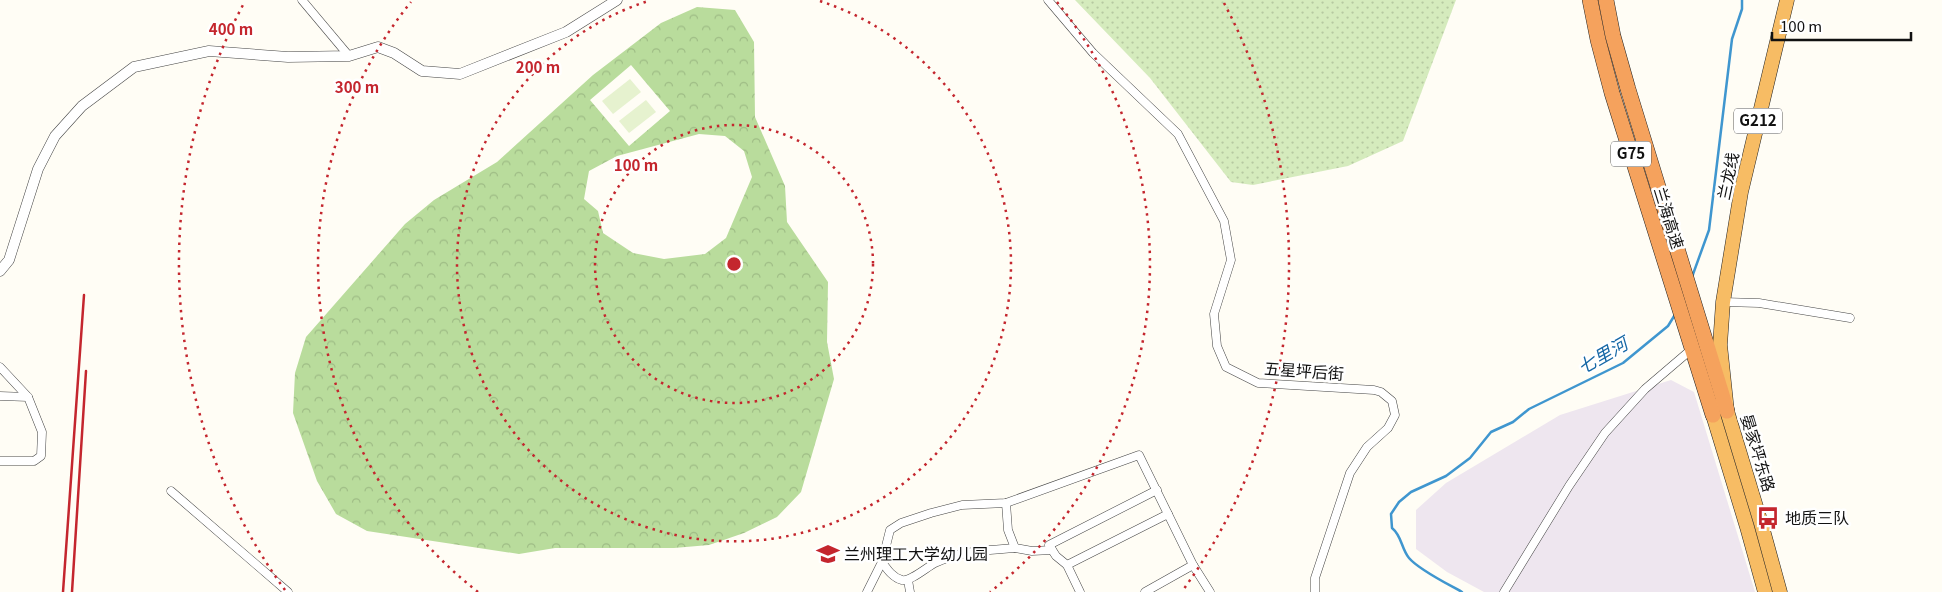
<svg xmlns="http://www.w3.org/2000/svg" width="1942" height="592" viewBox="0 0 1942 592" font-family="Georgia,'Noto Sans SC',serif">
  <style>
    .industrial { fill: #eee6ef }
    .forest { fill: url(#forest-crowns); fill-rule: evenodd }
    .garden { fill: url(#garden-dots) }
    .pitch { fill: #e6f2cf }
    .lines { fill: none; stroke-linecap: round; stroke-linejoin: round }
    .stream { stroke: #3f96cf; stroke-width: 2.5 }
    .minor-casing { stroke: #444; stroke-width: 9 }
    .tertiary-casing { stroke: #444; stroke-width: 11 }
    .trunk-casing { stroke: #222; stroke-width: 15 }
    .motorway-casing { stroke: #222; stroke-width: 16 }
    .minor { stroke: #fff; stroke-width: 8 }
    .tertiary { stroke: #fff; stroke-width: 10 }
    .trunk { stroke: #f7bc64; stroke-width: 14 }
    .motorway { stroke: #f5a25d; stroke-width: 15 }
    .rail { stroke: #c4262e; stroke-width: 2.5 }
    .ring { fill: none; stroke: #c4262e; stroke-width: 2.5; stroke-dasharray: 2.5 5 }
    .labels { text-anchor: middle; stroke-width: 5; stroke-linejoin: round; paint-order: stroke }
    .shield { fill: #fff; stroke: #585858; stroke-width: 1 }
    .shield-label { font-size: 15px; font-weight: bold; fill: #111 }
    .street-label { font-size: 16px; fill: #111; stroke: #fff }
    .poi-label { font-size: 16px; fill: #111; stroke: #fff; text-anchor: start }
    .water-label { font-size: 18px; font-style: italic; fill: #1768a6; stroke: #fff }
    .centre { fill: #c4262e; stroke: #fff; stroke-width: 2.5 }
    .ring-label { font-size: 15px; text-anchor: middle; font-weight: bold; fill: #c4262e; stroke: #fff; stroke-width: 5; stroke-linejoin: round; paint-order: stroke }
  </style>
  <defs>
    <pattern id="forest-crowns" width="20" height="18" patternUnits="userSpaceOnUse" patternTransform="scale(1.25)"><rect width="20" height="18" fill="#b9dc9c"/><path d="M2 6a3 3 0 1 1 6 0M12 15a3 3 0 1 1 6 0" fill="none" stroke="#9ebc85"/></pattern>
    <pattern id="garden-dots" width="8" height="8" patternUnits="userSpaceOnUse" patternTransform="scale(1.25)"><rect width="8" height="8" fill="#d5ebbd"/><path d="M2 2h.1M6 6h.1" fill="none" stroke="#b6c8a1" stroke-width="1.8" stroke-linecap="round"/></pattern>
  </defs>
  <rect width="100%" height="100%" fill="#fffdf5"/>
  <path class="industrial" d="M1671,380L1694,392L1755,592H1484L1447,572L1416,549V510L1446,483L1560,415Z"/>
  <path class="forest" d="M697,7L735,10L754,42L755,117L785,186L787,222L828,282L827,342L834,379L801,492L777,517L744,533L709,545L674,548H555L519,554L367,531L336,514L317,481L293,413L295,373L306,337L405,224L434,200L497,162L593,75L661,23ZM631,65L670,111L629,146L590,100ZM699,134L725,136L744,151L752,177L726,238L705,254L664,259L633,253L603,233L598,211L584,199L589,171L617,156Z"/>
  <path class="garden" d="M1075,0H1456L1403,141L1348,166L1253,185L1231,182L1150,78Z"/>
  <g class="pitch">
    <path d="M630,79L641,92L613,114L602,101Z"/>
    <path d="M646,100L656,112L629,133L619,121Z"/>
  </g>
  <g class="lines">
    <g class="stream">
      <path d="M1692,277L1709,230L1732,39L1742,9V0"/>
      <path d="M1462,592C1448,584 1419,570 1409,558C1401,548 1402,536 1392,528L1391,514L1399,502L1411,492L1446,476L1470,458L1491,432L1513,422L1529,409L1623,363L1668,326L1676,313"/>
    </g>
    <defs>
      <g id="minor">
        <path d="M302,0L349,56"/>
        <path d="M1048,0L1093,53L1178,134L1224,221L1231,260L1214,314L1217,346L1226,367L1258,383L1374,390L1381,392L1392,401L1395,415L1388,428L1367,447L1350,473L1315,578V592"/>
        <path d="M1723,302L1759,303L1850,318"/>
        <path d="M0,367L28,397L42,432L41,456L34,461H0"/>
        <path d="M0,396L28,397"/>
        <path d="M171,491L288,592"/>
        <path d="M1006,503L1008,530L1015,548L1032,551L1052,550"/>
        <path d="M882,562C887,569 893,578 902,580C910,582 927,567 935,563C960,551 987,550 1015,548"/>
        <path d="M1067,565L1056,556L1049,545L1157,490"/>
        <path d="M908,580L910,592"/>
        <path d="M867,592L882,562L890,530L901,523L931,513L962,505L1006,503L1139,455L1193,565L1210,592"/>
        <path d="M1080,592L1067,565L1168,514"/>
        <path d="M1145,592L1193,565"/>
        <path d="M1504,592L1569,486L1605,433L1645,389L1693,348"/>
      </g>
      <path id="tertiary" d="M0,271L9,260L38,169L55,136L82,106L134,67L209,51L288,57L349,56L378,47L394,53L422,71L460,74L566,32L617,0"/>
      <g id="trunk">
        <path d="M1712,405L1713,415L1747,527L1765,592"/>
        <path d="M1780,592L1761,523L1727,411L1720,345L1723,302L1741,192L1787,0"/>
      </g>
      <g id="motorway">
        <path d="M1590,0L1598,40L1612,93L1713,415"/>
        <path d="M1606,0L1613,36L1628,89L1727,411"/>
      </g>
    </defs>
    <use href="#minor" class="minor-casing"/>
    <use href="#tertiary" class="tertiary-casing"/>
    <use href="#trunk" class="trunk-casing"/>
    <use href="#motorway" class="motorway-casing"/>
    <use href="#minor" class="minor"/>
    <use href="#tertiary" class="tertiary"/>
    <use href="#trunk" class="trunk"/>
    <use href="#motorway" class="motorway"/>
    <g class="rail">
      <path d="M63,592L84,295"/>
      <path d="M72,592L86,371"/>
    </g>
  </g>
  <g class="ring">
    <circle cx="734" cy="264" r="139"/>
    <path d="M820 1A277 277 0 1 1 648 1"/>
    <path d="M478 592A416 416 0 0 1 411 2M1057 2A416 416 0 0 1 990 592"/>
    <path d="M285 590A555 555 0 0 1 244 3M1224 3A555 555 0 0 1 1183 590"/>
  </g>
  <defs>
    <symbol id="bus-bare" viewBox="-9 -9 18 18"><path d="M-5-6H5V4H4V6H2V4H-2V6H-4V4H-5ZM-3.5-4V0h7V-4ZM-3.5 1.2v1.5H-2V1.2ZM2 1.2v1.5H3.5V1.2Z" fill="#c4262e" stroke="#fff" stroke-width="2.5" paint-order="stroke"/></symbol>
    <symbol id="school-bare" viewBox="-9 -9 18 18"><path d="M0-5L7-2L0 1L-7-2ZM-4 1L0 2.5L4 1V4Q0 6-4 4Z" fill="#c4262e" stroke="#fff" stroke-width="2.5" paint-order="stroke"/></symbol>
  </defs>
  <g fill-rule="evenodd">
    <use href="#bus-bare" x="1752" y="502" width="32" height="32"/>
    <use href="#school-bare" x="812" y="538" width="32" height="32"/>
  </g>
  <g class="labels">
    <g class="shield">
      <rect x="1734" y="108.5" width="48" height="25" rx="4"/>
      <rect x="1611" y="141.5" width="40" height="25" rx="4"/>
    </g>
    <g class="shield-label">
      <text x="1758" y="126">G212</text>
      <text x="1631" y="159">G75</text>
    </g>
    <g class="street-label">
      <text transform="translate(1728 176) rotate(-78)" y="6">兰龙线</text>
      <text transform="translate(1669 218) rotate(73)" y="6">兰海高速</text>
      <text transform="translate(1304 371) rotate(4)" y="6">五星坪后街</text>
      <text transform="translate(1758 453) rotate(73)" y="6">晏家坪东路</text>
    </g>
    <g class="poi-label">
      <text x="1785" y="524">地质三队</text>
      <text x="844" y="560">兰州理工大学幼儿园</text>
    </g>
    <g class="water-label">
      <text transform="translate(1603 356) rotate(-30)" y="6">七里河</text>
    </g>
  </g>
  <circle cx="734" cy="264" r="8" class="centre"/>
  <g class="ring-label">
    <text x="231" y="35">400 m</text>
    <text x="538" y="73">200 m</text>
    <text x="357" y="93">300 m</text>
    <text x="636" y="171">100 m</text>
  </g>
  <path d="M1772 32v8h139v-8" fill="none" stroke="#111111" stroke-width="2.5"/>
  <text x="1780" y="32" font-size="15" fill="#111111" stroke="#ffffff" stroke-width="4" paint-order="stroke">100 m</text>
</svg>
